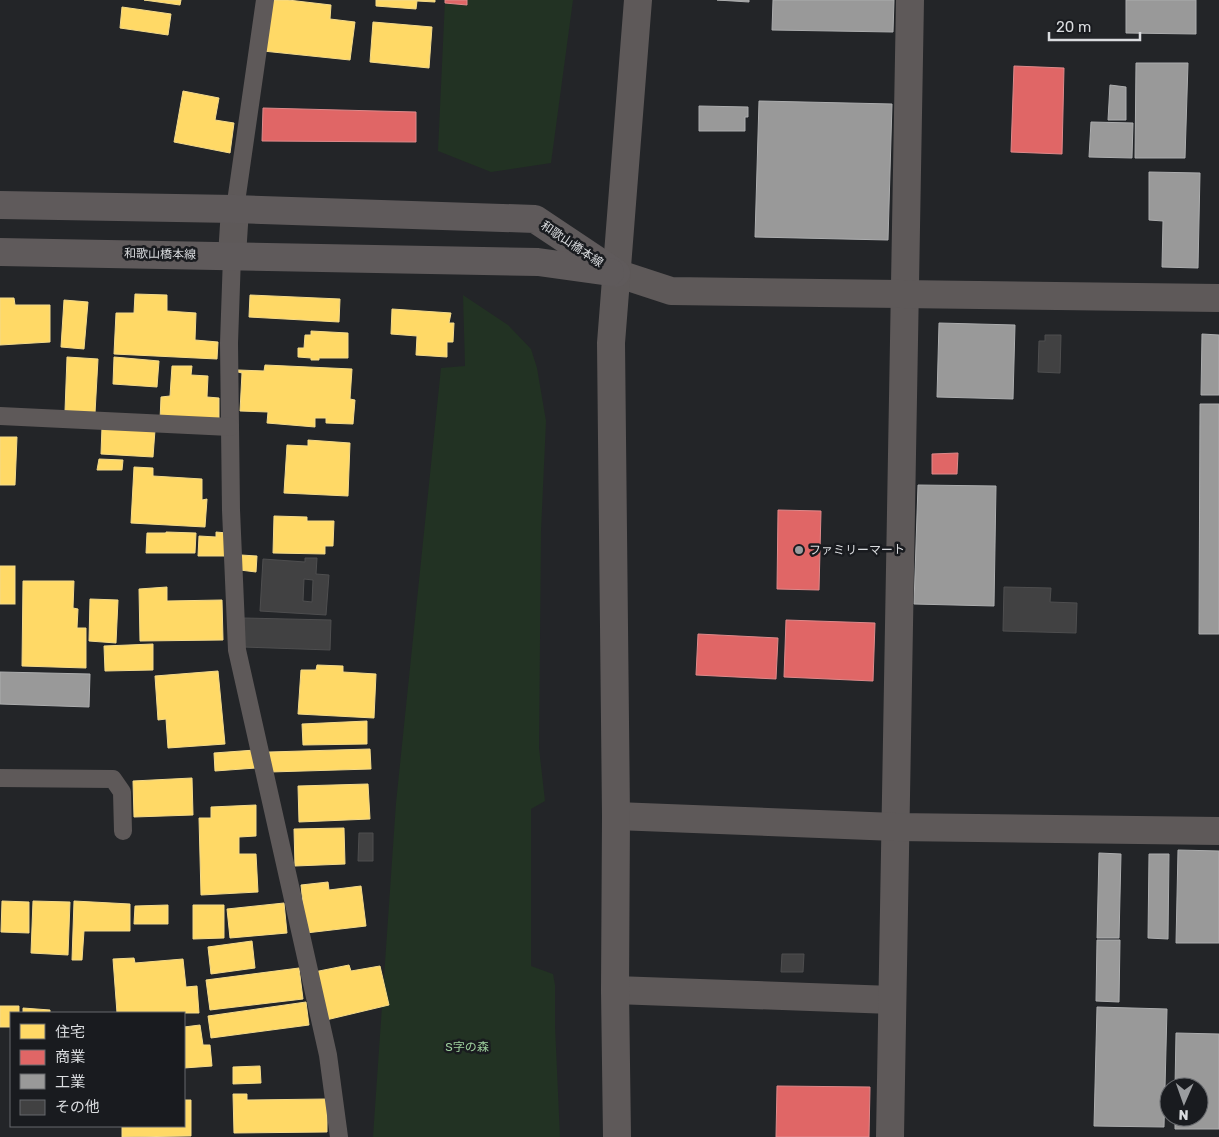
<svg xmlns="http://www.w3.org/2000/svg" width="1219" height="1137" viewBox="0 0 1219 1137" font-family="Rubik,'Noto Sans JP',sans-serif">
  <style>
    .green { fill: #223223 }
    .homes { fill: #ffd966; stroke: #f4da8a }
    .shops { fill: #e06666; stroke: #de898a }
    .industry { fill: #999; stroke: #acadae }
    .building { fill: #414142; stroke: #4e4e4f; fill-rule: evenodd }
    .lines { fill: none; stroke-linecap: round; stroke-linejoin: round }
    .service { stroke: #5e5959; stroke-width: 18 }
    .minor { stroke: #5e5959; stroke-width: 28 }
    .tertiary { stroke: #5e5959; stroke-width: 28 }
    .primary { stroke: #5f5a5b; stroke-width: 28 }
    .poi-dot { fill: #9a9c9f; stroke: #191b1f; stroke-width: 2 }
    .labels { text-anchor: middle; stroke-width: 5; stroke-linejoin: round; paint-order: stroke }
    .street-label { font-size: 12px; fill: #dadcdf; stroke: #191b1f }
    .poi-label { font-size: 12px; fill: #dadcdf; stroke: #191b1f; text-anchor: start }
    .park-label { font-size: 12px; fill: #9ed09e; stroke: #191b1f }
  </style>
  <rect width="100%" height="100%" fill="#232528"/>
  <g class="green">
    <path d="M445,0H573L551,163L491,172L438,151Z"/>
    <path d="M463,295L508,325L531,349L537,368L546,421L541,531L539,748L545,801L531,809V966L553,974L555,985V1026L560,1137H373L396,803L441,368L465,366Z"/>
  </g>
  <g class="homes">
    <path d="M144,0H181L180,5Z"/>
    <path d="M268,0H288L331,5L330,19L355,22L350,60L263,51Z"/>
    <path d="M376,0H435V2L417,1L416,9L376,6Z"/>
    <path d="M122,7L171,14L168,35L120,28Z"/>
    <path d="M373,22L432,27L429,68L370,62Z"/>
    <path d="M183,91L219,98L215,120L234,123L230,153L174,142Z"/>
    <path d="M135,294L167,295V311L196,313L195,340L218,342L217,359L114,354L116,313H134Z"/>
    <path d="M250,295L340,299L339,322L249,317Z"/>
    <path d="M0,298H14L15,305H50V342L0,345Z"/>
    <path d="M64,300L88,302L84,349L61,347Z"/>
    <path d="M392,309L451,313L449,323H454L453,342H447V357L416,355L417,336L391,334Z"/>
    <path d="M311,331L348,333V358H319V360H311V358L298,357V348H304L305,335H311Z"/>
    <path d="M67,357L98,359L95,413L65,411Z"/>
    <path d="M114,357L159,361L157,387L113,384Z"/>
    <path d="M265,365L352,369L350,399L355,400L353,424L326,423V418H315V427L267,423L268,412L240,411L242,373L238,372V370L264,371Z"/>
    <path d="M172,366H192L191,375L208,376L207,397L219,398V423L160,420L161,397L170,396Z"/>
    <path d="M102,427L155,430L153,457L101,454Z"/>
    <path d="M0,437H17L15,485H0Z"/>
    <path d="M308,440L350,443L348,496L284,493L287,445L308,446Z"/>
    <path d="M99,459L123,460L122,470H97Z"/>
    <path d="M134,467L153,468V476L202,479V500L207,499L205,527L131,523Z"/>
    <path d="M274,516L307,517V521H334L333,546H325V554L273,553Z"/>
    <path d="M166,532L196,533L195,553H146L147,533H166Z"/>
    <path d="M216,532L227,533L226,556H198L199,536L216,537Z"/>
    <path d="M241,555L257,556L256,572L240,570Z"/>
    <rect x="0" y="566" width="15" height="38"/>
    <path d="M23,581H74L73,608L78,609L77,628H86V668L22,666Z"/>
    <path d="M167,587V601L222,600L223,640L140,641L139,589Z"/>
    <path d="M90,599L118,600L116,643L89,641Z"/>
    <path d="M153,644V670L105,671L104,646Z"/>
    <path d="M317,665L343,666V672L376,674L374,718L298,714L301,670H316Z"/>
    <path d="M218,671L225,744L168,748L166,719L158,720L155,676Z"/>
    <path d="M367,721V744L303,745L302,724Z"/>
    <path d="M370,749L371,769L270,772L269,752Z"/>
    <path d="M255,750L256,768L215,771L214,753Z"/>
    <path d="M192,778L193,815L134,817L133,781Z"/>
    <path d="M368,784L370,819L299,822L298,786Z"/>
    <path d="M256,805V836L239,837V854H256L258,892L201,895L199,818H211V807Z"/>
    <path d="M344,828L345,864L295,866L294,829Z"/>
    <path d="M328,882L329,890L361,886L366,926L306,933L301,885Z"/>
    <path d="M2,901L29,902V933L1,932Z"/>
    <path d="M33,901L70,902L68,955L31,953Z"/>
    <path d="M74,901L130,904V931H84L82,960H72Z"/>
    <path d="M284,903L287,933L230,938L227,909Z"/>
    <path d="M168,905V924H134L135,906Z"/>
    <path d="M193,905H224V938L193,939Z"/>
    <path d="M252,941L255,968L211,974L208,947Z"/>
    <path d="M134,958L135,963L183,959L186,987L197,986L199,1013H117L113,959Z"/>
    <path d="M349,965L351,971L380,966L389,1005L326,1020L314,972Z"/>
    <path d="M299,968L303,999L210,1010L206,980Z"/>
    <path d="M306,1002L309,1025L211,1038L208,1016Z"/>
    <path d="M0,1006H19V1013H11V1027H0Z"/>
    <path d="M23,1008L50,1010V1013H23Z"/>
    <path d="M200,1025L203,1045H210L212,1066L184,1068V1027Z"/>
    <path d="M260,1066L261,1083L233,1084V1067Z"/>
    <path d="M233,1094H247V1100L327,1099V1132L234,1133Z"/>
    <path d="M184,1100H191V1136L122,1137V1126H184Z"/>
  </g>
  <g class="shops">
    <path d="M445,0H467V5L445,3Z"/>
    <path d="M1014,66L1064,68L1062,154L1011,152Z"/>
    <path d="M263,108L416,112V142L262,141Z"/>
    <path d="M958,453L957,474H932V454Z"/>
    <path d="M778,510L821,511L819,590L777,589Z"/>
    <path d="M786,620L875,623L873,681L784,677Z"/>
    <path d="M698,634L778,638L776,679L696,675Z"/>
    <path d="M777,1086L870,1087L869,1137H776Z"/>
  </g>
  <g class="industry">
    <path d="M717,0H749V2Z"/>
    <path d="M773,0H894L893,32L772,30Z"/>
    <path d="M1126,0H1196V34L1126,33Z"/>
    <path d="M1136,63H1188L1185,158H1135Z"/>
    <path d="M1110,85L1126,87V120H1108Z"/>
    <path d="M759,101L892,104L888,240L755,237Z"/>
    <path d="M699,106L748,107V117H745V131H699Z"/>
    <path d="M1091,122L1133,123L1132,158L1089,157Z"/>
    <path d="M1149,172L1200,173L1198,268L1162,267L1163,221L1149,220Z"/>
    <path d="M939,323L1015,325L1013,399L937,397Z"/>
    <path d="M1202,334L1219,335V395H1201Z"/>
    <path d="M1200,404H1219V634H1199Z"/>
    <path d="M918,485L996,486L994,606L914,604Z"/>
    <path d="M0,672L90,674L89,707L0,704Z"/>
    <path d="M1178,850L1219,851V943H1176Z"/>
    <path d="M1099,853L1121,854L1119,938H1097Z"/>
    <path d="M1149,854H1169L1168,939L1148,938Z"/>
    <path d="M1097,940H1120L1119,1002L1096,1001Z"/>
    <path d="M1097,1007L1167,1009L1164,1127L1094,1126Z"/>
    <path d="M1176,1033L1219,1034V1129H1175V1117H1199V1087H1175Z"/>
  </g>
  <g class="building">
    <path d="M1045,335H1061L1060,373L1038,372L1039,341H1045Z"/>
    <path d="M305,558H317L316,574L329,575L326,615L260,611L263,559L305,562ZM304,579L313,580L312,602L303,601Z"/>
    <path d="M1004,587L1051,588L1050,602L1077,603L1076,633L1003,631Z"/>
    <path d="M244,618L331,620L330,650L243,647Z"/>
    <path d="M359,833H373V861H358Z"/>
    <path d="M782,954H804L803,972H781Z"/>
  </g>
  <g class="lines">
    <g class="service">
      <path d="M235,209L265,0"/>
      <path d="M232,256L229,343L231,510L237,650L328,1055L339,1137"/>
      <path d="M0,416L230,427"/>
      <path d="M0,778L113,779L122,792L123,831"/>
    </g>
    <g class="minor">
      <path d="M232,256L235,209"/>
      <path d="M615,990L892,1000"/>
      <path d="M890,1137L910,0"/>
    </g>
    <g class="tertiary">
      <path d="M616,273L671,291L1219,298"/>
      <path d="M616,816L895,827L1219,831"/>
      <path d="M617,1137L615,990L616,816L611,343L638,0"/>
    </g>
    <g class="primary">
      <path d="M0,205L235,209L535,219L616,273"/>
      <path d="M0,252L538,262L610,272"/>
    </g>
  </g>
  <circle class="poi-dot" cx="799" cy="550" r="5"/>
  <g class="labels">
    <g class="street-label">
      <text transform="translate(572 244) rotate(34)" y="4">和歌山橋本線</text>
      <text transform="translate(160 254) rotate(1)" y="4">和歌山橋本線</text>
    </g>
    <g class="poi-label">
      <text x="809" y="554">ファミリーマート</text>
    </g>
    <g class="park-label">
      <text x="467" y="1051">S字の森</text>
    </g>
  </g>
  <rect x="10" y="1012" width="175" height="115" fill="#191b1f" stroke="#66686c"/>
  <rect x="20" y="1024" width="25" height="15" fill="#ffd966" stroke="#66686c"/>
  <text x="55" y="1037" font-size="15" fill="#dadcdf">住宅</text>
  <rect x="20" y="1050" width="25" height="15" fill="#e06666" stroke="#66686c"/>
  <text x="55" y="1062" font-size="15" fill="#dadcdf">商業</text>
  <rect x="20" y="1074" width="25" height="15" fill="#999999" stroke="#66686c"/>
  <text x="55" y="1087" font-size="15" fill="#dadcdf">工業</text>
  <rect x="20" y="1100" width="25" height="15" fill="#414142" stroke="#66686c"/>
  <text x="55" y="1112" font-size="15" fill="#dadcdf">その他</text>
  <g transform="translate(1184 1102) rotate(182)"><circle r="24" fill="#191b1f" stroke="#66686c"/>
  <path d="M0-4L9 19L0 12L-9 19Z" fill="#9a9c9f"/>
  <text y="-8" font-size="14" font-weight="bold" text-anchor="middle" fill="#dadcdf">N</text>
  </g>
  <path d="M1049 32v8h91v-8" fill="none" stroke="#dadcdf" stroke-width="2.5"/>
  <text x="1056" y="32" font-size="15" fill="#dadcdf" stroke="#191b1f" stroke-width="4" paint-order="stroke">20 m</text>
</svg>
